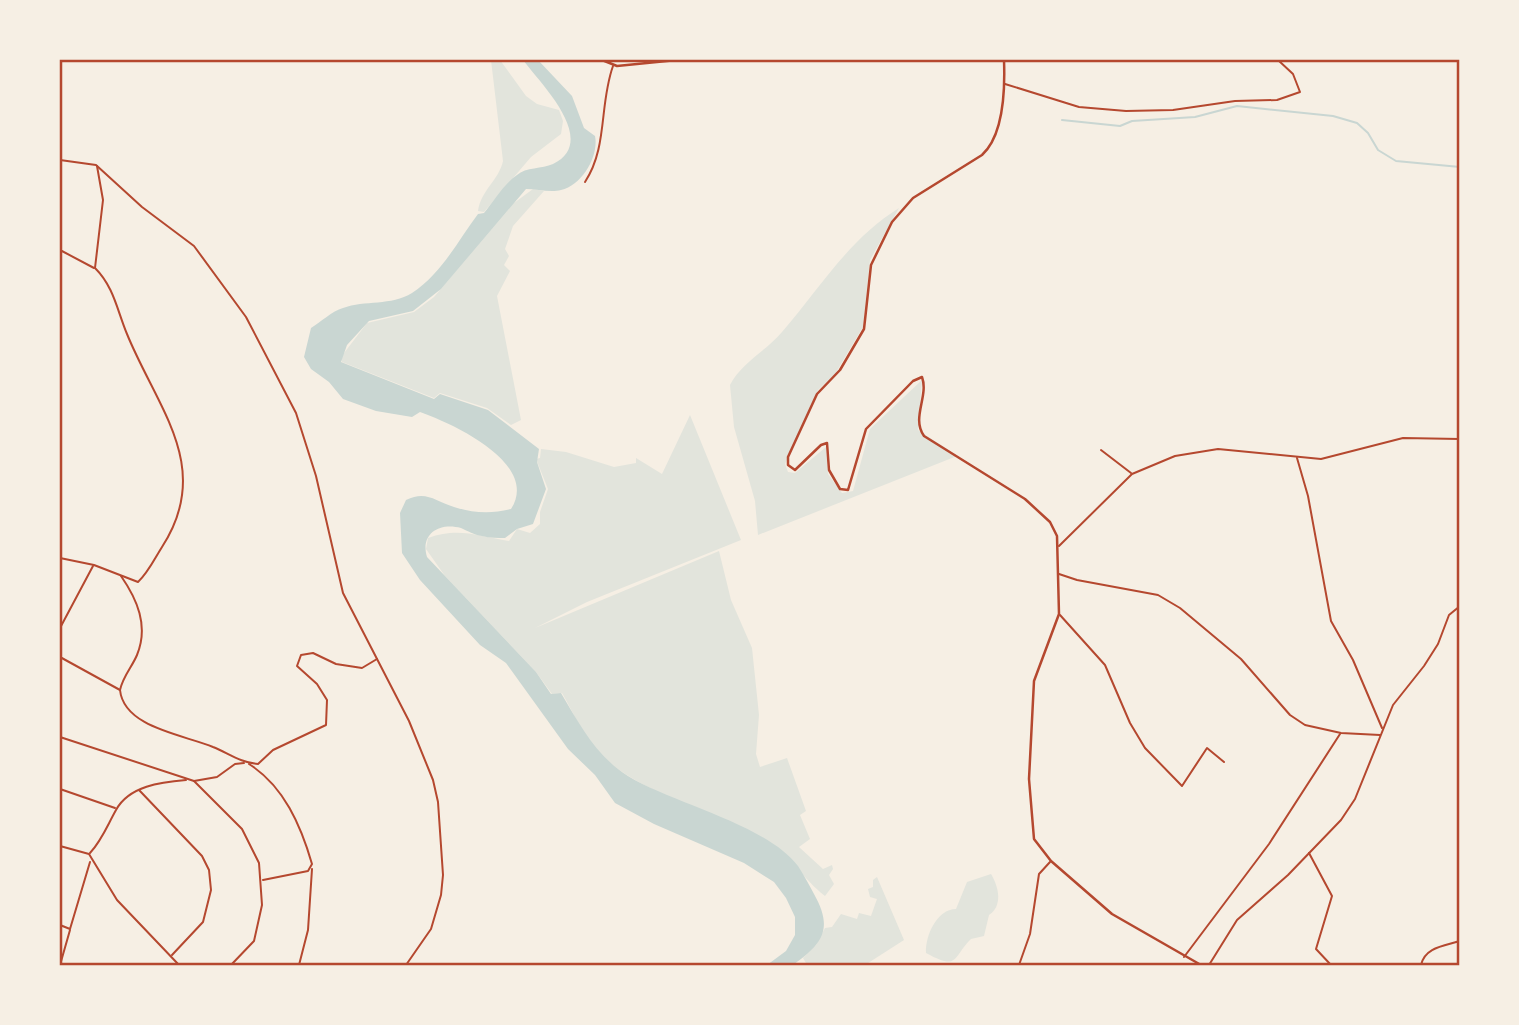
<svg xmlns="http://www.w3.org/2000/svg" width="1519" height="1025" viewBox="0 0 1519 1025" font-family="'Libre Baskerville',serif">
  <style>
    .green { fill: #e2e4dc }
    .water { fill: #c9d6d2 }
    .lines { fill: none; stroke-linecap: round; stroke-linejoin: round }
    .stream { stroke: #c9d6d2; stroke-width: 2 }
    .minor { stroke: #b5482f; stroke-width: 2 }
    .tertiary { stroke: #b5482f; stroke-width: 2 }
    .secondary { stroke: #b5482f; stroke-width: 2.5 }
    .neatline { fill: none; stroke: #b5482f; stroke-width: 2.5 }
  </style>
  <rect width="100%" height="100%" fill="#f6efe4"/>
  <g class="green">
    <path d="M491,60H500L526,96L537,104L559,110L563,121L561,134L531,157L484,212L478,211C481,190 499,180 503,161Z"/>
    <path d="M533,189L544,191L513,226L505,249L509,256L504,265L510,271L497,296L521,420L511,425L487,408L440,393L434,398L342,362L341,357L367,323L414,312L434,297L514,203Z"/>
    <path d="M899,208L870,260L863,327L835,374L818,390L785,464L788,472L795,473L826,447L828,474L842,493L853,491L870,429L922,380L918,430L957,456L758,535L755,501L734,427L730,385C741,363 766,351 782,332C820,288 849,239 899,208Z"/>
    <path d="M690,415L741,540L587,602L535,628L719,551L731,600L752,648L759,715L756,754L760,767L787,758L806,811L800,815L810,839L799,847L823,869L832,865L833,869L829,875L834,884L825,896C803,879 791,856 767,841C717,812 637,793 598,752C583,736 573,712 562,693L552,694L536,672L445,576L426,549L428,538C458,527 478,536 509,541L517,529L530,533L540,524V512L548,489L536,459L540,458L541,449L566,452L614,467L636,463V458L662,474Z"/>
    <path d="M991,874C999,887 1003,906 989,915L984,936L971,939C952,958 959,971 926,953C925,936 937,909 956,909L967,882Z"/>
    <path d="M877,877L904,940L865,965L806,963L803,958L816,945L825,928L832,927L841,914L857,919L859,913L871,916L877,899L870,897L868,889L873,887V880Z"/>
  </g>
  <path class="water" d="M523,60H538L572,96L584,128L595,136C599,155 583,185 561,190C551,193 537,189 526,189L441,289L413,311L369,321L347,345L341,362L434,399L440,394L488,410L539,449L537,462L546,489L533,524L517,529L505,538C498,538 490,538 482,536C474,535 468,531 461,528C439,522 420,534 427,557L536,672L551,694L561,693C580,725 596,756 628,776C674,804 766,824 798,866C804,875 809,885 814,894C833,928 824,943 793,965H767L786,951L795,935V917L786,898L774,882L744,863L654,824L615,803L595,775L568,749L506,663L480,645L420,580L402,553L400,513L406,500C426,490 435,501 454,507C473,513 491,514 511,509C540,464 454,424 420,412L412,417L376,411L343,399L329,382L311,369L304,357L311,328C321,322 332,311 343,308C365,300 391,306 412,293C442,273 457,242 478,214L484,213C494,201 504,184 517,175C526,167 542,169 553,164C600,141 540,83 523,60Z"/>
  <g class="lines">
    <path class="stream" d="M1062,120L1120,126L1132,121L1195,117L1237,106L1333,116L1357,123L1368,133L1378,150L1396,161L1460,167"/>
    <g class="minor">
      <path d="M1005,84L1079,107L1126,111L1173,110L1235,101L1277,100L1300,92L1293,74L1278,60"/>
      <path d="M60,160L96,165L142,207L194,246L246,317L296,413L316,476L343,593L409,721L433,780L438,802L443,875L441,895L431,929L406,965"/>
      <path d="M585,182C608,147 599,105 613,66"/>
      <path d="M60,250L94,268"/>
      <path d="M1101,450L1131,473"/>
      <path d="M1297,458L1308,496L1331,621L1353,660L1382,728"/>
      <path d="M60,558L94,565L138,582C148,573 155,558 162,547C214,467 157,408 127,334C117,310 114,287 95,268L103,200L97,166"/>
      <path d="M1059,574L1077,580L1158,595L1180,608L1241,659L1290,715L1305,725L1341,733L1380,735"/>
      <path d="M121,576C137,599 149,626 137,655C132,667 123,676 120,690C124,728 185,735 213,747C228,753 241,763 258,764L273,750L326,725L327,700L317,684L297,666L301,655L313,653L336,664L362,668L377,659"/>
      <path d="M1060,615L1105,665L1130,723L1145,748L1182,786L1207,748L1224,762"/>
      <path d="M60,628L93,566"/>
      <path d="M60,657L120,690"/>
      <path d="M60,737L194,781L242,829L259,863L262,905L254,941L231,965"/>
      <path d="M249,764C284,786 301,826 312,864L308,871L263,880"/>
      <path d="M194,781L217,777L235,764L244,763"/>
      <path d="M60,789L115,808"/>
      <path d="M139,790L202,856L209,870L211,890L203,922L172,955"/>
      <path d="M60,846L89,854L117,900L179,965"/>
      <path d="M90,853C102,840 107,826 116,810C129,786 161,782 186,780"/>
      <path d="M1309,853L1332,896L1316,949L1331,965"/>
      <path d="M60,925L70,929L90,862"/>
      <path d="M1184,957L1269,844L1340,734"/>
      <path d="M60,965L70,930"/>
      <path d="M299,965L308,930L312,869"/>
      <path d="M1019,965L1030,934L1039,874L1050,862"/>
      <path d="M1421,965C1425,947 1444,946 1460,941"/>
    </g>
    <g class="tertiary">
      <path d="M1059,546L1132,474L1175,456L1218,449L1321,459L1403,438L1460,439"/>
      <path d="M1209,965L1237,920L1288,875L1341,820L1355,799L1393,705L1424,666L1438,644L1449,615L1460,606"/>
    </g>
    <g class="secondary">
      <path d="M602,60L617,66L677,60"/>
      <path d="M1004,60C1005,87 1004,135 982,155L913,198L892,222L871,265L864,329L840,370L817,394L788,457V465L795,470L821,445L827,443L829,470L840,489L848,490L866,429L913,381L922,377C929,396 911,418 924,436L1025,499L1050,522L1057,536L1059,614L1034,681L1029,779L1034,839L1051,861L1112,914L1201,965"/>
    </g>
  </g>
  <rect width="1519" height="1025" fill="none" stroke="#f6efe4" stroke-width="122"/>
  <rect x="61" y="61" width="1397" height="903" class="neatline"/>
</svg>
